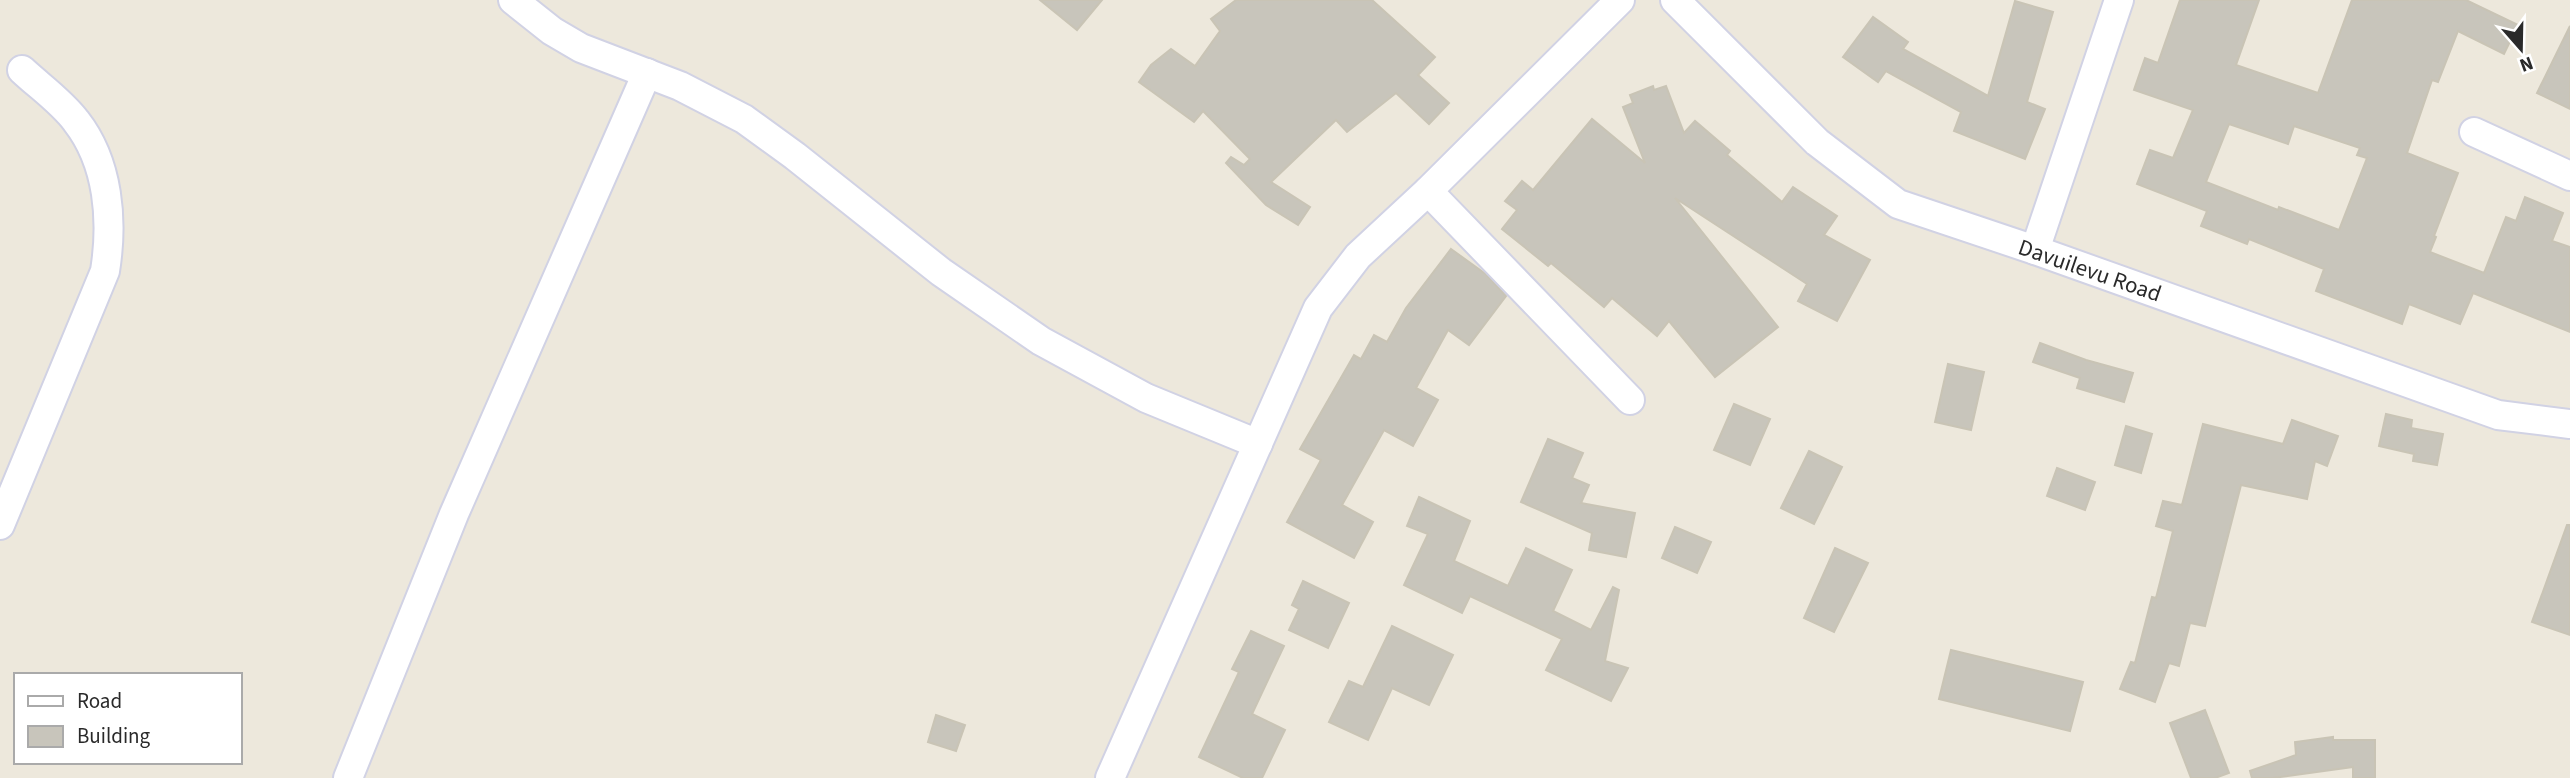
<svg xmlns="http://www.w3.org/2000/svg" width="2570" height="778" viewBox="0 0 2570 778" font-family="'Source Sans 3',sans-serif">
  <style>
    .building { fill: #c8c5bb; stroke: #c9c4b5; stroke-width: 2; fill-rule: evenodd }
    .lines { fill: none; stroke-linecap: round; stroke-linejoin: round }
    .minor-casing { stroke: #d1d2e4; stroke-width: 32 }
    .minor { stroke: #fff; stroke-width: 28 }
    .labels { text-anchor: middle; stroke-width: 7; stroke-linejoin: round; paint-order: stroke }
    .street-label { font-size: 23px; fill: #2a2a2a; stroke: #fff }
  </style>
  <rect width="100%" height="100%" fill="#ede8dc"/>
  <g class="building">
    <path d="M1040,0H1102L1077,30Z"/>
    <path d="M1236,0H1372L1435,57L1418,75L1449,103L1429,124L1396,93L1347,132L1336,120L1271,182L1310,207L1298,225L1266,205L1226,163L1231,157L1244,165L1250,159L1203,111L1194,122L1139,82L1151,65L1171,49L1195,66L1220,31L1211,19Z"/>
    <path d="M2180,0H2259L2236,65L2318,93L2352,0H2466L2518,25L2504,54L2458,31L2438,82L2432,80L2407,153L2458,173L2434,236L2436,237L2430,252L2484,273L2506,217L2516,221L2525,197L2563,213L2552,241L2570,247V332L2473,293L2460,324L2409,304L2402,324L2316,291L2324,269L2249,239L2247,244L2201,226L2207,211L2137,184L2150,150L2173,158L2193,110L2134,90L2145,58L2158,63ZM2229,124L2288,144L2294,126L2360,148L2357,155L2367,158L2339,230L2279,207L2278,210L2206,182Z"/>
    <path d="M2015,1L2053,12L2027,102L2045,109L2025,159L1954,131L1961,112L1886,71L1878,82L1843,57L1873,17L1908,42L1903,49L1988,96Z"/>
    <path d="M2570,26V109L2537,93Z"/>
    <path d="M1653,86L1654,90L1666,86L1684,133L1695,121L1730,151L1727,155L1782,202L1793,187L1837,216L1824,235L1870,260L1837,321L1798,301L1807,284L1675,198L1778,327L1715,377L1669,321L1657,336L1612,298L1604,307L1551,263L1548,266L1502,229L1517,210L1505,201L1522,181L1533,190L1592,119L1645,163L1623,107L1633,103L1630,95Z"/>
    <path d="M1451,249L1487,275L1506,296L1469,345L1448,330L1416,388L1438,400L1413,446L1384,430L1342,505L1373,522L1354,558L1287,522L1321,460L1300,449L1354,355L1361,359L1374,335L1387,342L1406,308Z"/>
    <path d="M2040,343L2086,360L2133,373L2124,402L2077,388L2080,378L2033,362Z"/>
    <path d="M1948,364L1984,372L1971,430L1935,422Z"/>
    <path d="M1734,404L1770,419L1750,465L1714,450Z"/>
    <path d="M2386,414L2412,420L2411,428L2443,434L2437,465L2413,461L2414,454L2379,446Z"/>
    <path d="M2292,420L2338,436L2327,466L2315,461L2307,499L2241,485L2205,626L2190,623L2179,666L2169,663L2155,702L2120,689L2131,662L2135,663L2152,597L2156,598L2173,531L2156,526L2163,501L2182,505L2203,424L2283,444Z"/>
    <path d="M2126,426L2152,434L2141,473L2115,465Z"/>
    <path d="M1548,439L1583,453L1572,478L1589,485L1581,503L1635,513L1626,557L1589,550L1592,533L1521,502Z"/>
    <path d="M1809,451L1842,467L1814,524L1781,508Z"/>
    <path d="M2057,468L2095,482L2085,510L2047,496Z"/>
    <path d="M1419,497L1470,521L1454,561L1508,586L1526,548L1572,570L1553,611L1591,630L1613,587L1619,590L1605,661L1628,668L1611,701L1546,670L1562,639L1470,596L1462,613L1404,585L1428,534L1407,526Z"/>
    <path d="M2567,525H2570V635L2532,622Z"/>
    <path d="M1675,527L1711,542L1697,573L1662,558Z"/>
    <path d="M1835,548L1868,563L1834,632L1804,618Z"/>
    <path d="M1303,581L1349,603L1328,648L1289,630L1299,609L1292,605Z"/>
    <path d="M1392,626L1453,655L1429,705L1392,688L1368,740L1329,722L1349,681L1363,687Z"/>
    <path d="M1251,631L1284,646L1252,714L1285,730L1262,778H1243L1199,757L1239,672L1232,669Z"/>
    <path d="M1951,650L2083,682L2070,731L1939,699Z"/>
    <path d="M2205,710L2229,773L2215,778H2191L2170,723Z"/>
    <path d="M936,715L965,725L956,751L928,742Z"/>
    <path d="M2333,737V740H2375V778H2353V767L2273,778H2252L2250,771L2296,755L2295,742Z"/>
  </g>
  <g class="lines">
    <defs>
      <g id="minor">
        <path d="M513,0L552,31L581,48L680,86L744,119L795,156L941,272L1041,341L1146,398L1258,444"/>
        <path d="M1675,0L1817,142L1898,204L2035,250L2498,415L2570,424"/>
        <path d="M2474,132L2570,176"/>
        <path d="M1428,191L1630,400"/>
        <path d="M2035,250L2119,0"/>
        <path d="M0,525L105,271C113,221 109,163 76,121C62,102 39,86 22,70"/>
        <path d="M348,778L454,514L647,73"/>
        <path d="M1110,778L1318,308L1358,256L1428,191L1620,0"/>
      </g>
    </defs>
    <use href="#minor" class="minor-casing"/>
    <use href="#minor" class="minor"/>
  </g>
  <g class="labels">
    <g class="street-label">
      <text transform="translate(2090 270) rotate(19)" y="8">Davuilevu Road</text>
    </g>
  </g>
  <rect x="14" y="673" width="228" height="91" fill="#ffffff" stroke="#aaaaaa" stroke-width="2"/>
  <rect x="28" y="696" width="35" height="10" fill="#ffffff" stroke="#aaaaaa" stroke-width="2"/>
  <text x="77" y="708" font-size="21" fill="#2a2a2a">Road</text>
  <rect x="28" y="726" width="35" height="21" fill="#c8c5bb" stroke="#aaaaaa" stroke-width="2"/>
  <text x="77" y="743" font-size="21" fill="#2a2a2a">Building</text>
  <g transform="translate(2521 49) rotate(160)" stroke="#ffffff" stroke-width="5" paint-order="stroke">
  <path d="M0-5L12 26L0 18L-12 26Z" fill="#2a2a2a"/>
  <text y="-10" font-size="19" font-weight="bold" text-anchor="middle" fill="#2a2a2a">N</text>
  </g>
</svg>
